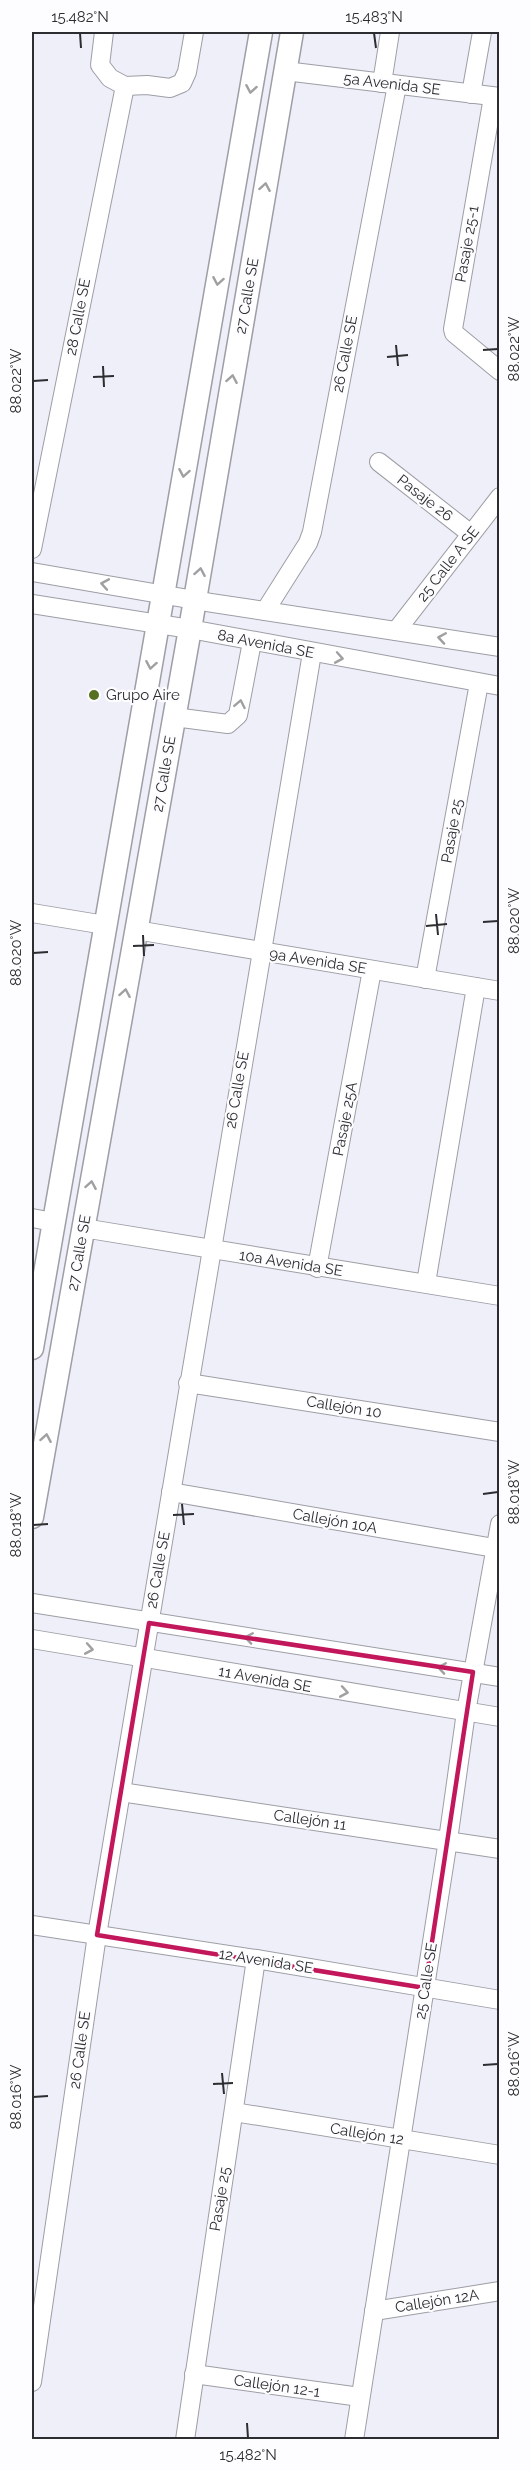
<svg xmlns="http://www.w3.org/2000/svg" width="531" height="2471" viewBox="0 0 531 2471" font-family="Raleway,sans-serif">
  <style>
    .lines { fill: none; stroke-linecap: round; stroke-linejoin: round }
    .minor-casing { stroke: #9d9ea6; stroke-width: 20 }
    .major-casing { stroke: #9d9ea6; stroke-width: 25 }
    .minor { stroke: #fff; stroke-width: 18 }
    .major { stroke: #fff; stroke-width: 22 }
    .oneway { stroke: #a0a0a2 }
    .marked { fill: none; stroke: #c2185b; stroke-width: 4.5; stroke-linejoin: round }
    .ticks { fill: none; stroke: #2c2d30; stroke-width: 2 }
    .poi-dot { fill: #576f20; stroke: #fdfdff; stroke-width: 2 }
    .labels { text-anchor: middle; stroke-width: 4.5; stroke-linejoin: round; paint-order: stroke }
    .street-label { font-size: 15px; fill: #2c2d30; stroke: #fdfdff }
    .poi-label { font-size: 15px; fill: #2c2d30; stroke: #fdfdff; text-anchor: start }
    .neatline { fill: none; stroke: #2c2d30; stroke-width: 2 }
    .ticks-label { font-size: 15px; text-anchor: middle; fill: #2c2d30 }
  </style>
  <rect width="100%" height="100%" fill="#eeeff8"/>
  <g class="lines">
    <defs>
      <g id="minor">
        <path d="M104,32L100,65L110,78L125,86"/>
        <path d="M285,71L500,97"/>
        <path d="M382,83L390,32"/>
        <path d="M125,86L147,85L170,88L182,83L187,72L194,32"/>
        <path d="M471,94L482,32"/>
        <path d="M493,97L453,329L454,333L500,371"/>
        <path d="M379,462L471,534"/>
        <path d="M32,549L125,86"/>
        <path d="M32,572L212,603L500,647"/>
        <path d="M32,604L190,629L500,686"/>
        <path d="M265,611L308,543L312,532L397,85"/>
        <path d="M396,631L500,497"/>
        <path d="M174,717L228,724L238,715L252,642"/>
        <path d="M32,913L105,925"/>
        <path d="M136,930L500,991"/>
        <path d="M425,979L479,683"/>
        <path d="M32,1218L53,1222"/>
        <path d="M83,1228L500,1296"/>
        <path d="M317,1268L372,970"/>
        <path d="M426,1283L476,987"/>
        <path d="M188,1383L500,1432"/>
        <path d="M171,1492L500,1549"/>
        <path d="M32,1603L500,1677"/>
        <path d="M32,1639L500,1717"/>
        <path d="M121,1792L500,1849"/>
        <path d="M32,1925L256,1959L500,2000"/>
        <path d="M234,2112L500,2155"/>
        <path d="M374,2311L500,2291"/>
        <path d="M194,2374L360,2397"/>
        <path d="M32,2382L97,1935L312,653"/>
        <path d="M185,2440L256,1959"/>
        <path d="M354,2440L448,1840L466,1712L500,1524"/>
      </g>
      <g id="major">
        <path d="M32,1348L261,32"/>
        <path d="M32,1517L190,629L292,32"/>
      </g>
    </defs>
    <use href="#minor" class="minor-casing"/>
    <use href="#major" class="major-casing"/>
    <use href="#minor" class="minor"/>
    <use href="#major" class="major"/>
  </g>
  <defs><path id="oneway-chevron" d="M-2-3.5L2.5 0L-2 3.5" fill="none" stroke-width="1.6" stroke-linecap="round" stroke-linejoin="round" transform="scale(1.5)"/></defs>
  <g class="oneway">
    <use href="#oneway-chevron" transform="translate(251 89) rotate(100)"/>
    <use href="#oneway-chevron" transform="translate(265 187) rotate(-80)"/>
    <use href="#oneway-chevron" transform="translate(218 281) rotate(100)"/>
    <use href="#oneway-chevron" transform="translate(232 379) rotate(-80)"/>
    <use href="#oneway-chevron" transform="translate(184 473) rotate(100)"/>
    <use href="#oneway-chevron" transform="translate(200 572) rotate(-80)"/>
    <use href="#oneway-chevron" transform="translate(105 584) rotate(-170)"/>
    <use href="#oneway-chevron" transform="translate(442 638) rotate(-171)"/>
    <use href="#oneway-chevron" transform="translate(339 658) rotate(10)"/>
    <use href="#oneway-chevron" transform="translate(151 665) rotate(100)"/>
    <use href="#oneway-chevron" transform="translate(240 704) rotate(-79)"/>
    <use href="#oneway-chevron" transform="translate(125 993) rotate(-80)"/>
    <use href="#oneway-chevron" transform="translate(91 1185) rotate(-80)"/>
    <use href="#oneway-chevron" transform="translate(46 1438) rotate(-80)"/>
    <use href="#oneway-chevron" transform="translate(249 1638) rotate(-171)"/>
    <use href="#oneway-chevron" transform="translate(89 1649) rotate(10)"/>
    <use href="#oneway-chevron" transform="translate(442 1668) rotate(-171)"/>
    <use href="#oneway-chevron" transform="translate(344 1692) rotate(10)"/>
  </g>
  <path class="marked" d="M149,1623L473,1672L425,1988L97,1935Z"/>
  <path class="ticks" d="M80,33L81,48M374,33L376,48M396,345L398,366M483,350L498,349M387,357L408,355M103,366L104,387M93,377L114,376M33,381L48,380M436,914L438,935M483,922L498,921M426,926L447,924M143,935L144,956M133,946L154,945M33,953L48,952M483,1494L498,1492M182,1504L184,1525M173,1515L194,1514M33,1525L48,1524M483,2065L498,2064M222,2073L224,2094M213,2084L233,2083M33,2097L48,2096M247,2423L248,2438"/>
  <circle class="poi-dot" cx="94" cy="695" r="6"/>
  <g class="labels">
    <g class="street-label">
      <text transform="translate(392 84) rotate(7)" y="5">5a Avenida SE</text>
      <text transform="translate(467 244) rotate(-80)" y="5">Pasaje 25-1</text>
      <text transform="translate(247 296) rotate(-80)" y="5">27 Calle SE</text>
      <text transform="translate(78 317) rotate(-79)" y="5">28 Calle SE</text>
      <text transform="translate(345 354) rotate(-79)" y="5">26 Calle SE</text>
      <text transform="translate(425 498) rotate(38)" y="5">Pasaje 26</text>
      <text transform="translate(448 564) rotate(-52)" y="5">25 Calle A SE</text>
      <text transform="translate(266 644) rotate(11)" y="5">8a Avenida SE</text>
      <text transform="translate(164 774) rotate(-80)" y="5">27 Calle SE</text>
      <text transform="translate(452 831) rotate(-80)" y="5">Pasaje 25</text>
      <text transform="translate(318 961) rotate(9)" y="5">9a Avenida SE</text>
      <text transform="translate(237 1090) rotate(-80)" y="5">26 Calle SE</text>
      <text transform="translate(345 1119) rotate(-79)" y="5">Pasaje 25A</text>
      <text transform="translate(79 1253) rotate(-80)" y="5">27 Calle SE</text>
      <text transform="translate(291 1263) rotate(9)" y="5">10a Avenida SE</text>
      <text transform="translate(344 1407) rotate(9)" y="5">Callejón 10</text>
      <text transform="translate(335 1521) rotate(10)" y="5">Callejón 10A</text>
      <text transform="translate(158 1570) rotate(-80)" y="5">26 Calle SE</text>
      <text transform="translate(265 1679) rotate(10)" y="5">11 Avenida SE</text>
      <text transform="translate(310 1820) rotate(8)" y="5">Callejón 11</text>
      <text transform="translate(266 1961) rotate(9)" y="5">12 Avenida SE</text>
      <text transform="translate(426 1981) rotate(-81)" y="5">25 Calle SE</text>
      <text transform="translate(80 2050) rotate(-82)" y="5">26 Calle SE</text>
      <text transform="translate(367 2134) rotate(9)" y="5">Callejón 12</text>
      <text transform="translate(220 2199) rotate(-81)" y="5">Pasaje 25</text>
      <text transform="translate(437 2301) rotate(-9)" y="5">Callejón 12A</text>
      <text transform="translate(277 2386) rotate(8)" y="5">Callejón 12-1</text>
    </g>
    <g class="poi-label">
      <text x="106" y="700">Grupo Aire</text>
    </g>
  </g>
  <rect width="531" height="2471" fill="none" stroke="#fdfdff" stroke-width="66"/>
  <rect x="33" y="33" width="465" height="2405" class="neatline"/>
  <g class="ticks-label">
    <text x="80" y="22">15.482°N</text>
    <text x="374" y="22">15.483°N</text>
    <text transform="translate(514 349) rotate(-90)" y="5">88.022°W</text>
    <text transform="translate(16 381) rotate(-90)" y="5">88.022°W</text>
    <text transform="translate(514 921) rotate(-90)" y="5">88.020°W</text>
    <text transform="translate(16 953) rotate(-90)" y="5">88.020°W</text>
    <text transform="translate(514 1492) rotate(-90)" y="5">88.018°W</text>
    <text transform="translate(16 1525) rotate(-90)" y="5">88.018°W</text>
    <text transform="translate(514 2064) rotate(-90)" y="5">88.016°W</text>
    <text transform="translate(16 2097) rotate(-90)" y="5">88.016°W</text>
    <text x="248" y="2460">15.482°N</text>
  </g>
</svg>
